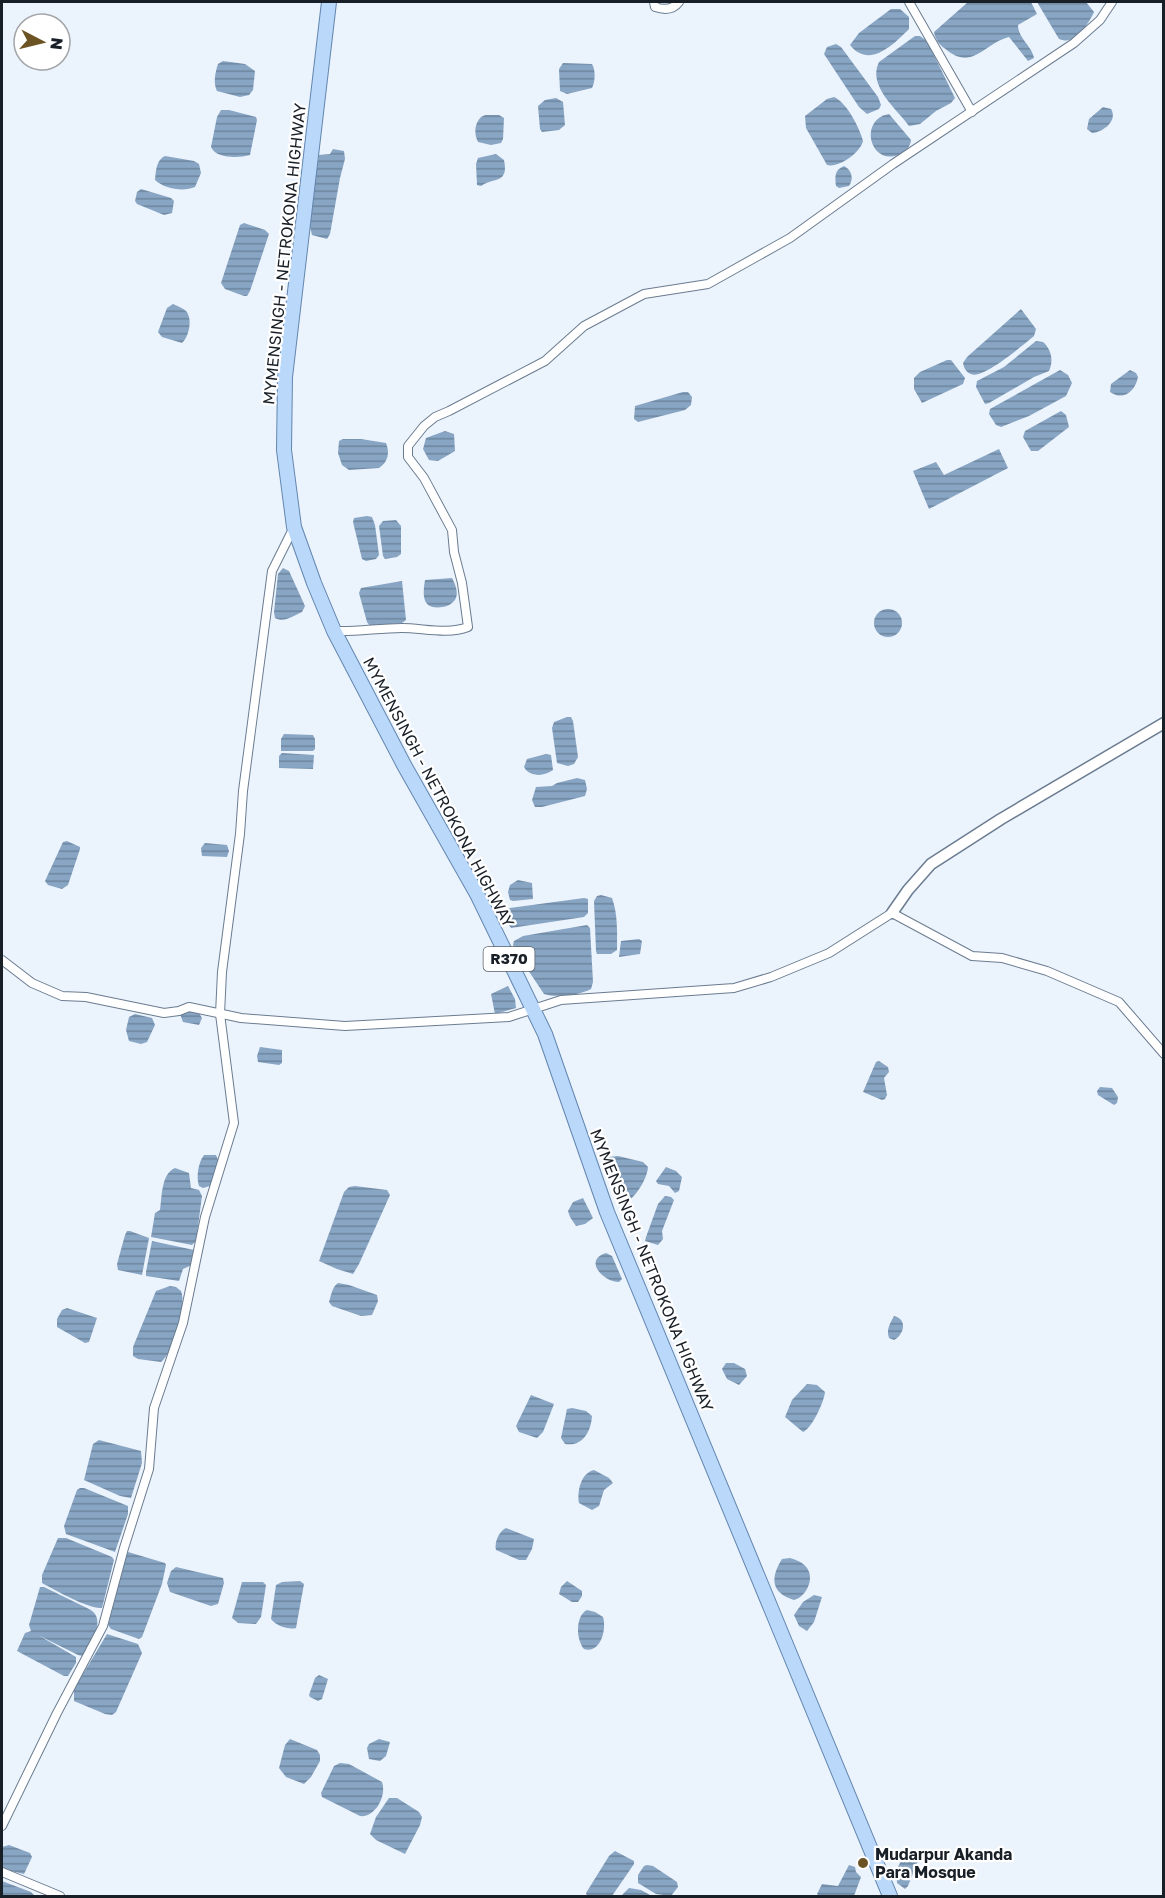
<svg xmlns="http://www.w3.org/2000/svg" width="1165" height="1898" viewBox="0 0 1165 1898" font-family="'Golos Text',sans-serif">
  <style>
    .water { fill: url(#water-rules) }
    .lines { fill: none; stroke-linecap: round; stroke-linejoin: round }
    .minor-casing { stroke: #6a7c90; stroke-width: 10 }
    .tertiary-casing { stroke: #6a7c90; stroke-width: 13 }
    .primary-casing { stroke: #6386ae; stroke-width: 16 }
    .minor { stroke: #fff; stroke-width: 8 }
    .tertiary { stroke: #fff; stroke-width: 10 }
    .primary { stroke: #bad8fa; stroke-width: 14 }
    .poi-dot { fill: #6b5323; stroke: #fff; stroke-width: 2 }
    .labels { text-anchor: middle; stroke-width: 4.5; stroke-linejoin: round; paint-order: stroke }
    .shield { fill: #fff; stroke: #5d6268; stroke-width: 1.5 }
    .shield-label { font-size: 15px; font-weight: bold; fill: #181f27 }
    .street-label { font-size: 16px; fill: #181f27; stroke: #fff }
    .poi-label { font-size: 16px; font-weight: bold; fill: #181f27; stroke: #fff; text-anchor: start }
  </style>
  <defs>
    <pattern id="water-rules" width="6" height="5" patternUnits="userSpaceOnUse" patternTransform="scale(1.5)"><rect width="6" height="5" fill="#88a5c4"/><path d="M0 2.5h6" fill="none" stroke="#6e869f"/></pattern>
  </defs>
  <rect width="100%" height="100%" fill="#ebf3fd"/>
  <g class="water">
    <path d="M968,2H1031L1037,14L1018,25C1018,38 1032,46 1034,58L1028,61L1009,37C985,43 973,70 948,51C940,45 936,42 934,32Z"/>
    <path d="M1037,2H1086L1094,12C1088,25 1074,46 1059,39Z"/>
    <path d="M891,9H900L909,17V29C893,45 869,69 850,45L859,33Z"/>
    <path d="M915,36H920L927,41L955,98L951,103L936,111L920,124L909,126C897,109 867,86 879,62Z"/>
    <path d="M836,44L841,47L878,97L881,105L879,109L867,114L859,107L824,54L827,47Z"/>
    <path d="M223,61L245,64L255,71L253,90L249,95L240,97L217,91C213,83 215,73 218,64Z"/>
    <path d="M563,63L592,64C596,71 595,82 592,88L567,94L560,91L559,69Z"/>
    <path d="M834,97C847,103 859,127 863,141C860,153 839,168 827,165L806,128L805,116L827,99Z"/>
    <path d="M556,98L563,102L565,125L559,130L542,132L540,129L538,106L545,100Z"/>
    <path d="M1103,107L1111,109C1118,120 1104,132 1092,133L1087,129L1089,119Z"/>
    <path d="M221,110H229L256,117L257,120L250,155C239,158 216,159 211,147L217,117Z"/>
    <path d="M889,114L911,140C910,147 907,150 900,154C871,168 857,120 889,114Z"/>
    <path d="M485,115H499L504,118L503,139L501,143L491,145L478,142C474,134 474,124 481,117Z"/>
    <path d="M333,149L344,151L345,159L340,178L330,234L327,239L312,235L309,223L319,155L330,154Z"/>
    <path d="M496,154L504,160C509,184 494,177 481,186L477,185L476,164L478,158Z"/>
    <path d="M165,156L194,161L199,164L201,173L195,187C183,192 165,189 155,180C156,171 156,160 165,156Z"/>
    <path d="M844,166C852,170 854,179 849,186L839,188L836,186C835,177 834,170 844,166Z"/>
    <path d="M141,189L171,198L174,201L172,213L164,215L137,204L135,201L137,192Z"/>
    <path d="M244,223L265,230L269,234L250,291L247,296H244L225,289L221,283L240,225Z"/>
    <path d="M173,304C177,306 183,308 186,311C193,319 189,337 182,343L162,337L158,332L167,308Z"/>
    <path d="M1021,309L1036,329L1034,336C1024,344 983,380 971,374C966,372 964,368 963,363L967,357Z"/>
    <path d="M1036,341L1043,342C1051,349 1054,360 1049,371L1034,377L989,403L985,404L976,387L977,381L1004,367Z"/>
    <path d="M947,360H951L965,378L963,384L922,403L914,389V378L920,372Z"/>
    <path d="M1060,370L1068,375L1072,383L1066,396L1029,416L1001,427L996,425L989,414L990,409Z"/>
    <path d="M1130,370L1136,373L1138,377C1135,392 1123,401 1110,392L1111,384Z"/>
    <path d="M683,392H688L692,397L691,405L685,410L638,422L634,419L635,406Z"/>
    <path d="M1061,411L1066,415L1069,427L1038,451H1031L1023,437L1025,431Z"/>
    <path d="M445,431L454,434L455,451L438,461L429,460L423,449L426,438Z"/>
    <path d="M361,439L386,443C390,453 388,462 379,468L349,470L342,465L338,453L339,441L343,439Z"/>
    <path d="M999,449L1008,468L929,509L913,471L936,462L944,475Z"/>
    <path d="M367,516L372,517L375,525L379,555L376,559L366,561L362,559L353,522L354,518Z"/>
    <path d="M396,520L401,526V554L397,557L385,559L383,556L379,526L383,521Z"/>
    <path d="M283,568L289,571L305,606L302,612C293,616 284,623 275,618L274,612L278,574Z"/>
    <path d="M452,578C459,591 460,603 443,607C423,610 422,598 425,580Z"/>
    <path d="M402,581L406,620L402,623L370,626L367,622L359,593L361,588Z"/>
    <circle cx="888" cy="623" r="14"/>
    <path d="M567,717H571L573,721L578,757L574,764L568,766L557,763L552,728L554,722Z"/>
    <path d="M284,734L313,735L315,739V749L313,751H281V739Z"/>
    <path d="M282,753L314,755L313,769L279,768V756Z"/>
    <path d="M546,754L551,755L553,770C545,776 533,777 526,770L524,767L527,759Z"/>
    <path d="M577,778L585,780L587,789L585,796L542,807H535L532,800L536,787L552,786L557,783Z"/>
    <path d="M67,841L80,847V849L68,885L62,889L48,885L45,881L63,842Z"/>
    <path d="M205,843L227,845L229,851L227,857L202,856L201,848Z"/>
    <path d="M518,880L532,883L533,899L513,901L510,900L508,892L510,885Z"/>
    <path d="M601,895L612,898C618,914 617,933 617,950L611,954H597L596,951L594,901L597,896Z"/>
    <path d="M584,898L588,899V913L584,917L511,928L501,914L503,909Z"/>
    <path d="M587,925L590,928L593,982L591,989C580,995 556,998 544,994L522,961L513,945L514,941L523,936Z"/>
    <path d="M639,939L642,941L640,954L619,957L621,941Z"/>
    <path d="M508,986L515,999L516,1008L495,1014L491,994Z"/>
    <path d="M187,1010L199,1013L202,1018L199,1025L183,1022L180,1014Z"/>
    <path d="M135,1014L152,1018L155,1025L147,1042L141,1044L129,1041L126,1030L129,1017Z"/>
    <path d="M260,1047L282,1050V1063L279,1065L258,1062L257,1056Z"/>
    <path d="M879,1061L888,1067L889,1072L884,1078L887,1095L885,1099L882,1100L863,1092L876,1062Z"/>
    <path d="M1100,1087L1112,1088L1118,1097L1117,1103L1114,1105L1098,1095L1097,1091Z"/>
    <path d="M204,1155H216L219,1162L210,1186L203,1188L199,1186C196,1177 198,1163 204,1155Z"/>
    <path d="M618,1156L643,1162L648,1167C647,1180 634,1200 622,1205L619,1203L606,1162L608,1157Z"/>
    <path d="M666,1167L676,1171L682,1177L679,1191L675,1193L669,1186L658,1184L656,1181Z"/>
    <path d="M175,1168L189,1173L191,1188L199,1190L202,1196L196,1241L192,1245L151,1237L155,1213L160,1210C162,1197 161,1174 175,1168Z"/>
    <path d="M355,1186L387,1190L390,1195L359,1264L353,1274L337,1269L319,1261L344,1192L349,1187Z"/>
    <path d="M665,1196L671,1197L674,1200L662,1231L663,1239L658,1245L645,1241L646,1237L658,1204Z"/>
    <path d="M583,1198L593,1218L585,1224L576,1226L570,1217L568,1211L573,1202Z"/>
    <path d="M130,1231L149,1238L142,1275L118,1270L117,1264L125,1235L127,1231Z"/>
    <path d="M152,1241L194,1250L192,1265L183,1269L179,1281L146,1276V1272Z"/>
    <path d="M606,1253L612,1256L622,1279L619,1282C603,1282 583,1260 606,1253Z"/>
    <path d="M338,1283L349,1285L377,1295L378,1301L372,1315L361,1316L332,1306L329,1302C331,1296 332,1287 338,1283Z"/>
    <path d="M170,1286L176,1287L181,1291C187,1304 173,1353 161,1362L138,1359L133,1356V1347L156,1291Z"/>
    <path d="M67,1308L97,1318L89,1342L85,1343L57,1327V1319L62,1310Z"/>
    <path d="M894,1316C908,1319 904,1335 894,1340L889,1338C886,1329 890,1324 894,1316Z"/>
    <path d="M726,1363H734L745,1369L747,1376L739,1385L727,1379L722,1369Z"/>
    <path d="M807,1384L817,1385L825,1392C824,1402 812,1428 803,1432L785,1417L792,1400Z"/>
    <path d="M531,1395L554,1404L543,1432L537,1438L519,1432L516,1426Z"/>
    <path d="M572,1408L586,1411L592,1416C591,1431 583,1447 565,1444L561,1438L567,1409Z"/>
    <path d="M99,1440L141,1451L142,1463L131,1498L120,1496L84,1480L93,1444Z"/>
    <path d="M594,1470L609,1478L613,1483L604,1490L599,1506L592,1510L579,1503C577,1491 581,1473 594,1470Z"/>
    <path d="M80,1488H84L128,1506V1514L115,1552L66,1534L64,1526L77,1490Z"/>
    <path d="M506,1528L534,1539L532,1549L526,1560H519L496,1550C494,1543 499,1531 506,1528Z"/>
    <path d="M58,1538H66L112,1557L114,1560L102,1608C88,1609 55,1590 42,1583V1575Z"/>
    <path d="M128,1552L165,1563L166,1565L162,1584L142,1637L139,1639L111,1629L108,1625L116,1595L119,1574Z"/>
    <path d="M790,1558C796,1560 803,1562 807,1568C815,1579 806,1597 794,1600C771,1593 770,1578 782,1559Z"/>
    <path d="M176,1567L223,1578L224,1583L218,1604L211,1606L170,1592L167,1583L171,1571Z"/>
    <path d="M300,1581L304,1584L296,1628C289,1630 276,1626 271,1619L276,1585L282,1582Z"/>
    <path d="M567,1581L582,1591V1596L578,1602H572L559,1594L561,1587Z"/>
    <path d="M242,1582H263L266,1585L261,1617L256,1624L238,1623L232,1618Z"/>
    <path d="M40,1587H44L89,1609C108,1619 90,1643 83,1656L78,1655L38,1635L76,1657V1663L68,1676H64L17,1651L25,1633L31,1631L29,1625Z"/>
    <path d="M814,1595L822,1597L814,1622L807,1631L799,1626L794,1615L803,1602Z"/>
    <path d="M587,1610L595,1612L603,1617C607,1630 600,1654 584,1649C576,1640 575,1616 587,1610Z"/>
    <path d="M107,1634L138,1644L142,1653L116,1712L112,1715L105,1714L74,1701V1689Z"/>
    <path d="M319,1675L328,1679L322,1699L318,1701L310,1697L309,1695L315,1678Z"/>
    <path d="M290,1739L317,1750L320,1755V1761L311,1777L304,1784L286,1777L279,1768L285,1745Z"/>
    <path d="M379,1739L390,1742L386,1756L380,1761L369,1759L367,1748L369,1744Z"/>
    <path d="M340,1763L349,1764L382,1782C387,1796 375,1818 360,1816L322,1797L321,1793L334,1766Z"/>
    <path d="M389,1798H397L419,1812L422,1817L420,1825L405,1854L376,1840L370,1834L376,1817Z"/>
    <path d="M9,1845L30,1853L32,1857L24,1874L2,1869V1847Z"/>
    <path d="M615,1851L634,1861V1864L612,1896H587L586,1893L609,1856Z"/>
    <path d="M911,1852H917L920,1856L908,1886L905,1889L897,1883L896,1871L905,1853Z"/>
    <path d="M647,1865L653,1866L677,1882L678,1887L671,1896L656,1894L638,1883V1875L644,1866Z"/>
    <path d="M849,1865L855,1867L856,1872L861,1877L854,1896H819L817,1894L822,1884L838,1886Z"/>
    <path d="M2,1881L31,1892L35,1896H2Z"/>
    <path d="M629,1888L641,1890L652,1896H621Z"/>
  </g>
  <g class="lines">
    <defs>
      <g id="minor">
        <path d="M654,2L655,7C664,10 673,10 679,2"/>
        <path d="M909,2L972,112"/>
        <path d="M334,631C357,632 379,628 402,628C423,628 447,635 468,627L462,583L454,552L452,530L424,478L408,457V446L424,426L435,417L449,411L545,361L584,326L644,294L708,284L790,238L893,164L1074,43L1100,20L1112,2"/>
        <path d="M2,960L32,983L62,996L86,997L164,1013L179,1011L189,1007L241,1018L345,1026L509,1017L561,1000L734,988L771,977L829,953L892,913L972,956L1002,958L1047,971L1119,1002L1164,1054"/>
        <path d="M2,1826L57,1713L103,1626L124,1548L149,1469L154,1408L183,1323L205,1217L234,1123L220,1014L222,972L240,834L243,791L272,571L294,527"/>
        <path d="M2,1872L60,1896"/>
      </g>
      <path id="tertiary" d="M892,913L908,890L931,864L1001,819L1164,723"/>
      <path id="primary" d="M329,2L285,377L284,450L294,527L314,583L334,631L404,765L477,894L545,1034L607,1212L890,1896"/>
    </defs>
    <use href="#minor" class="minor-casing"/>
    <use href="#tertiary" class="tertiary-casing"/>
    <use href="#primary" class="primary-casing"/>
    <use href="#minor" class="minor"/>
    <use href="#tertiary" class="tertiary"/>
    <use href="#primary" class="primary"/>
  </g>
  <circle class="poi-dot" cx="863" cy="1863" r="6"/>
  <g class="labels">
    <rect class="shield" x="483.5" y="947" width="51" height="24" rx="4.5"/>
    <g class="shield-label">
      <text x="509" y="964">R370</text>
    </g>
    <g class="street-label">
      <text transform="translate(284 254) rotate(-84)" y="6">MYMENSINGH - NETROKONA HIGHWAY</text>
      <text transform="translate(439 792) rotate(62)" y="6">MYMENSINGH - NETROKONA HIGHWAY</text>
      <text transform="translate(652 1270) rotate(68)" y="6">MYMENSINGH - NETROKONA HIGHWAY</text>
    </g>
    <g class="poi-label">
      <text x="875" y="1860">Mudarpur Akanda<tspan x="875" dy="18">Para Mosque</tspan></text>
    </g>
  </g>
  <rect width="1165" height="1898" fill="none" stroke="#181f27" stroke-width="6"/>
  <g transform="translate(42 42) rotate(97)"><circle r="28" fill="#ffffff" stroke="#a3a5a9" stroke-width="1.5"/>
  <path d="M0-4.5L10 22L0 15L-10 22Z" fill="#6b5323"/>
  <text y="-9" font-size="16" font-weight="bold" text-anchor="middle" fill="#181f27">N</text>
  </g>
</svg>
